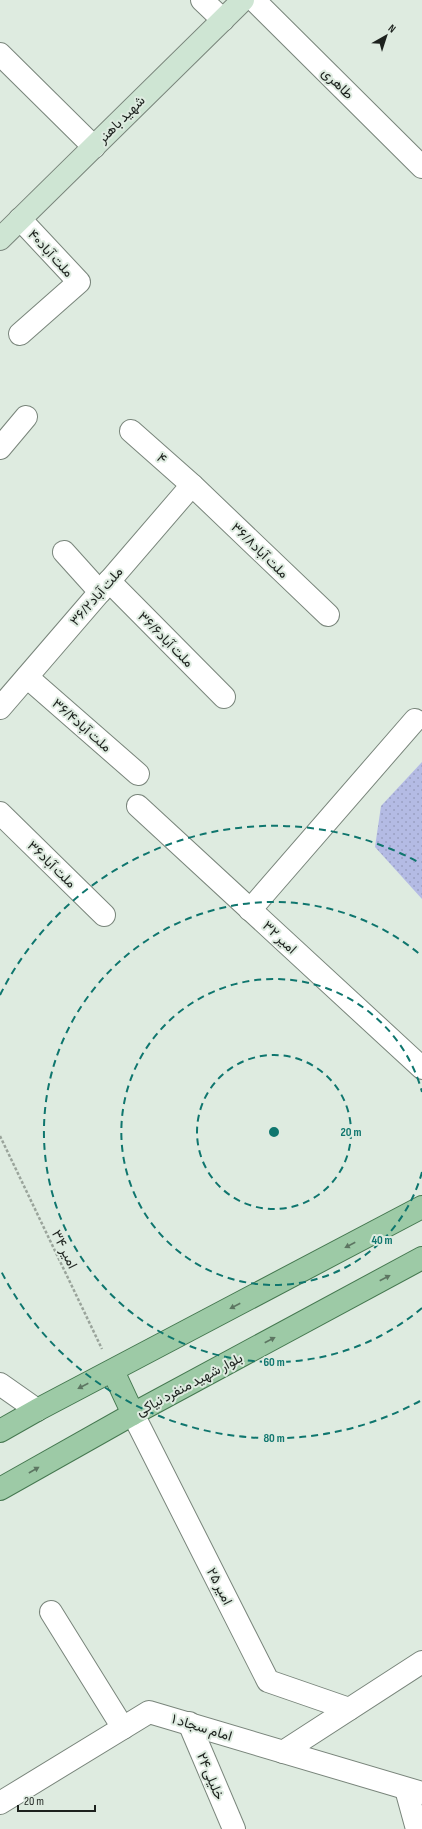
<svg xmlns="http://www.w3.org/2000/svg" width="422" height="1829" viewBox="0 0 422 1829" font-family="'Sofia Sans Condensed',Vazirmatn,sans-serif">
  <style>
    .park { fill: url(#park-dots) }
    .lines { fill: none; stroke-linecap: round; stroke-linejoin: round }
    .street-casing { stroke: #79857b; stroke-width: 24 }
    .secondary-casing { stroke: #79857b; stroke-width: 24 }
    .primary-casing { stroke: #457850; stroke-width: 24 }
    .path { stroke: #9aa49b; stroke-width: 2.5; stroke-dasharray: 3 2; stroke-linecap: butt }
    .street { stroke: #fff; stroke-width: 22 }
    .secondary { stroke: #cee5d3; stroke-width: 22 }
    .primary { stroke: #9dcaa6; stroke-width: 22 }
    .oneway { fill: #5d7662 }
    .ring { fill: none; stroke: #0f766e; stroke-width: 2; stroke-dasharray: 7 5 }
    .labels { text-anchor: middle; stroke-width: 4; stroke-linejoin: round; paint-order: stroke }
    .street-label { font-size: 14px; fill: #1d221e; stroke: #deebe0 }
    .centre { fill: #0f766e; stroke: #deebe0; stroke-width: 2 }
    .ring-label { font-size: 12px; text-anchor: middle; font-weight: bold; fill: #0f766e; stroke: #deebe0; stroke-width: 4; stroke-linejoin: round; paint-order: stroke }
  </style>
  <defs>
    <pattern id="park-dots" width="8" height="8" patternUnits="userSpaceOnUse"><rect width="8" height="8" fill="#b4bbe4"/><path d="M2 2h.1M6 6h.1" fill="none" stroke="#9aa0c3" stroke-width="1.8" stroke-linecap="round"/></pattern>
  </defs>
  <rect width="100%" height="100%" fill="#deebe0"/>
  <path class="park" d="M422,762V899L375,847L381,806Z"/>
  <g class="lines">
    <defs>
      <g id="street">
        <path d="M202,0L223,20"/>
        <path d="M254,0L422,167"/>
        <path d="M0,54L94,147"/>
        <path d="M20,219L79,282L20,334"/>
        <path d="M131,431L192,485L328,615"/>
        <path d="M0,448L26,417"/>
        <path d="M64,552L100,592"/>
        <path d="M109,581L224,697"/>
        <path d="M27,677L138,774"/>
        <path d="M0,708L192,485"/>
        <path d="M138,806L422,1068"/>
        <path d="M0,813L104,915"/>
        <path d="M250,910L415,720"/>
        <path d="M0,1384L37,1410"/>
        <path d="M133,1414L268,1681L349,1709"/>
        <path d="M51,1612L123,1728"/>
        <path d="M189,1723L234,1829"/>
        <path d="M283,1752L422,1662"/>
        <path d="M406,1789L417,1829"/>
        <path d="M0,1803L149,1712L422,1793"/>
      </g>
      <path id="secondary" d="M0,239L243,0"/>
      <g id="primary">
        <path d="M113,1371L133,1414"/>
        <path d="M0,1431L37,1410L422,1207"/>
        <path d="M0,1489L133,1414L422,1258"/>
      </g>
    </defs>
    <use href="#street" class="street-casing"/>
    <use href="#secondary" class="secondary-casing"/>
    <use href="#primary" class="primary-casing"/>
    <path class="path" d="M0,1136L102,1349"/>
    <use href="#street" class="street"/>
    <use href="#secondary" class="secondary"/>
    <use href="#primary" class="primary"/>
  </g>
  <defs><path id="oneway-solid" d="M-6-.8H1V-3.2L6.5 0L1 3.2V.8H-6Z"/></defs>
  <g class="oneway">
    <use href="#oneway-solid" transform="translate(350 1245) rotate(152)"/>
    <use href="#oneway-solid" transform="translate(385 1278) rotate(-28)"/>
    <use href="#oneway-solid" transform="translate(235 1306) rotate(152)"/>
    <use href="#oneway-solid" transform="translate(270 1340) rotate(-28)"/>
    <use href="#oneway-solid" transform="translate(83 1386) rotate(153)"/>
    <use href="#oneway-solid" transform="translate(34 1470) rotate(-30)"/>
  </g>
  <g class="ring">
    <circle cx="274" cy="1132" r="77"/>
    <path d="M422 1172A153 153 0 1 1 422 1092"/>
    <path d="M422 1308A230 230 0 1 1 422 956"/>
    <path d="M420 1401A306 306 0 0 1 0 1269M0 995A306 306 0 0 1 420 863"/>
  </g>
  <g class="labels">
    <g class="street-label">
      <text transform="translate(338 83) rotate(45)" y="5">طاهری</text>
      <text transform="translate(121 119) rotate(-45)" y="5">شهید باهنر</text>
      <text transform="translate(51 253) rotate(47)" y="5">ملت آباد۴۰</text>
      <text transform="translate(162 458) rotate(42)" y="5">۴</text>
      <text transform="translate(260 550) rotate(44)" y="5">ملت آباد۳۶/۸</text>
      <text transform="translate(96 596) rotate(-49)" y="5">ملت آباد۳۶/۲</text>
      <text transform="translate(166 639) rotate(45)" y="5">ملت آباد۳۶/۶</text>
      <text transform="translate(82 725) rotate(41)" y="5">ملت آباد۳۶/۴</text>
      <text transform="translate(52 864) rotate(44)" y="5">ملت آباد۳۶</text>
      <text transform="translate(280 937) rotate(43)" y="5">امیر ۳۲</text>
      <text transform="translate(65 1249) rotate(64)" y="5">امیر ۳۴</text>
      <text transform="translate(189 1384) rotate(-28)" y="5">بلوار شهید منفرد نیاکی</text>
      <text transform="translate(220 1586) rotate(63)" y="5">امیر ۲۵</text>
      <text transform="translate(202 1727) rotate(17)" y="5">امام سجاد ۱</text>
      <text transform="translate(211 1776) rotate(67)" y="5">خلیلی ۲۴</text>
    </g>
  </g>
  <circle cx="274" cy="1132" r="6" class="centre"/>
  <g class="ring-label">
    <text x="351" y="1136">20 m</text>
    <text x="382" y="1244">40 m</text>
    <text x="274" y="1366">60 m</text>
    <text x="274" y="1442">80 m</text>
  </g>
  <g transform="translate(386 36) rotate(39)" stroke="#deebe0" stroke-width="3" paint-order="stroke">
  <path d="M0-3L7 15L0 10L-7 15Z" fill="#1d221e"/>
  <text y="-6" font-size="11" font-weight="bold" text-anchor="middle" fill="#1d221e">N</text>
  </g>
  <path d="M18 1805v6h77v-6" fill="none" stroke="#1d221e" stroke-width="2"/>
  <text x="24" y="1805" font-size="12" fill="#1d221e" stroke="#deebe0" stroke-width="3" paint-order="stroke">20 m</text>
</svg>
